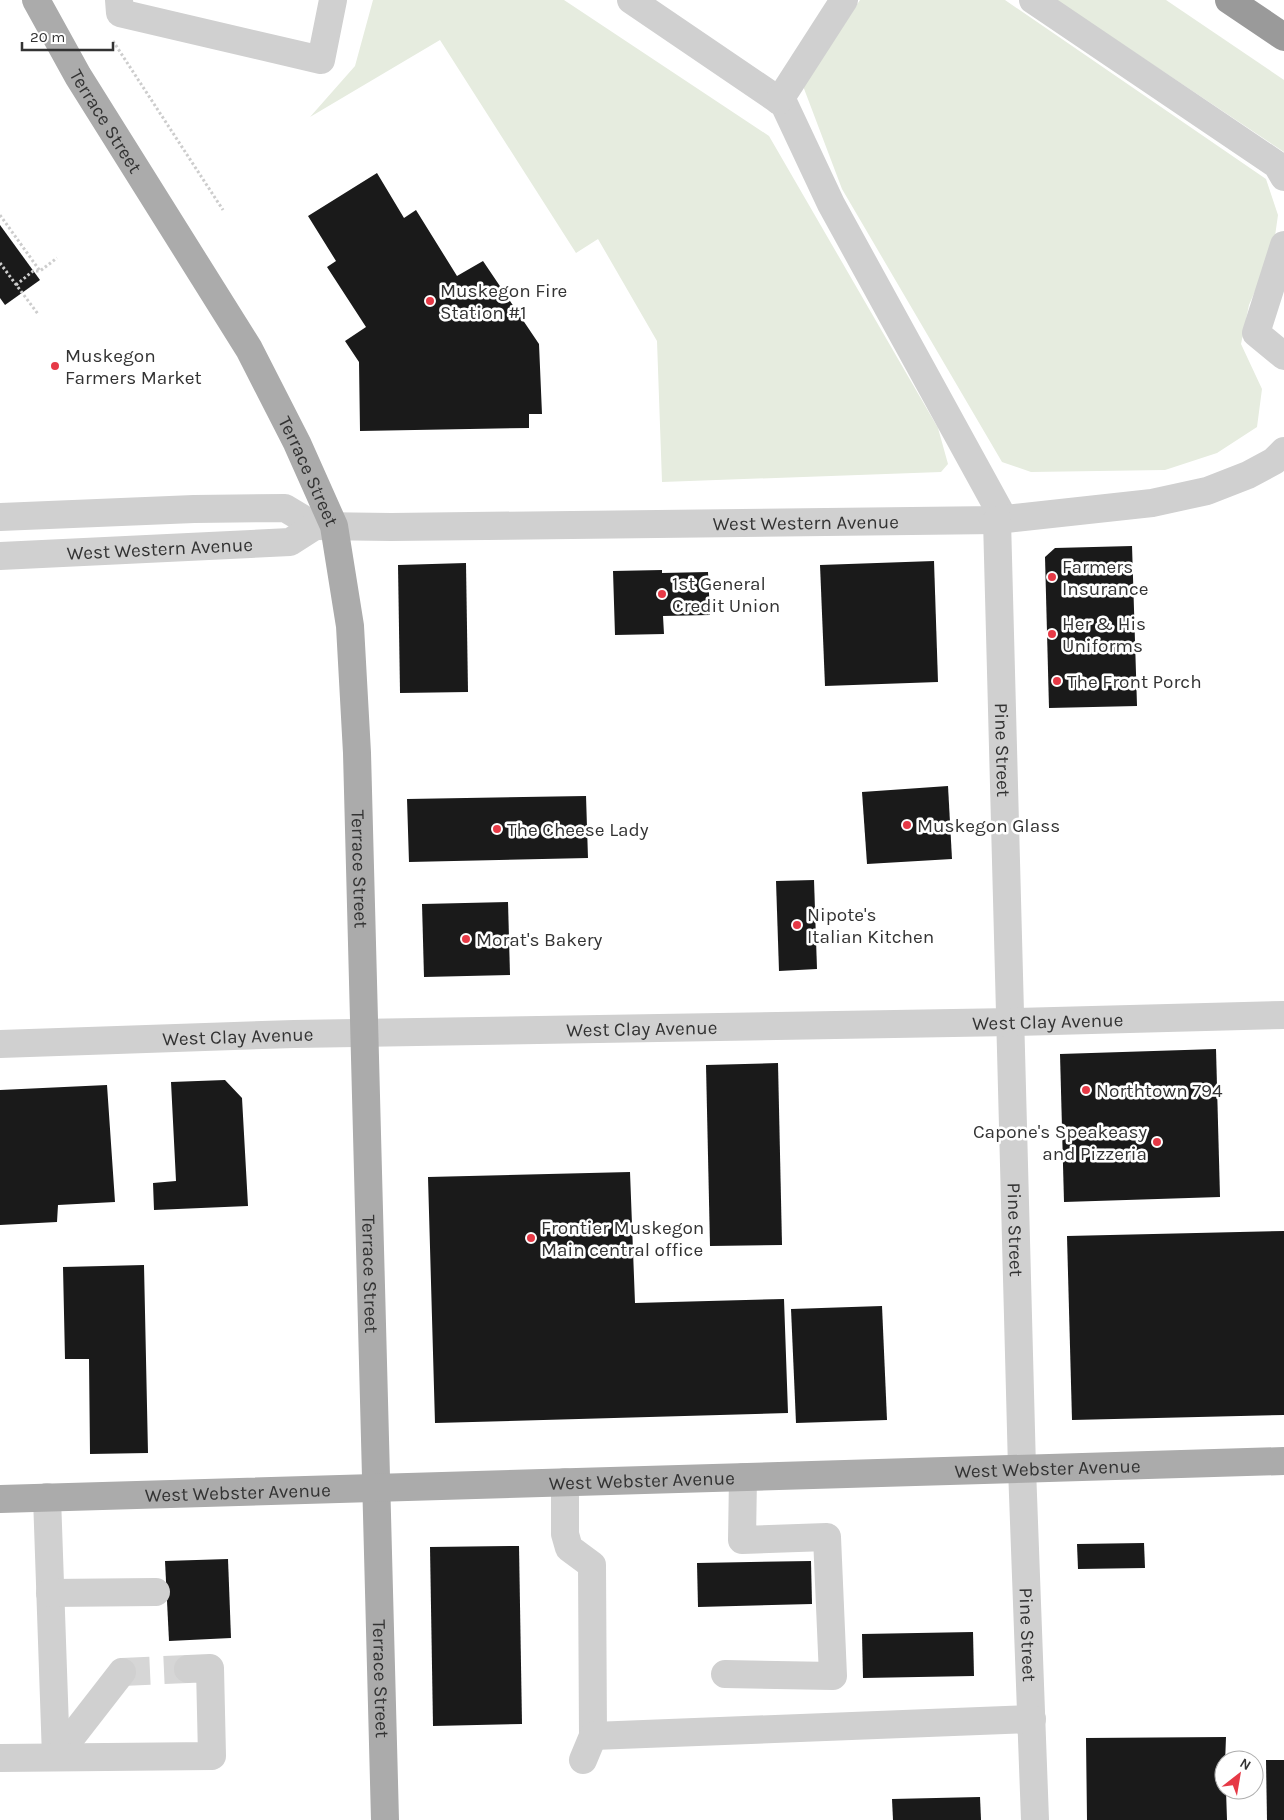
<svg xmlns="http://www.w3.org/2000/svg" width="1284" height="1820" viewBox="0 0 1284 1820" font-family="Karla,sans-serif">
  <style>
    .green { fill: #e6ecdf }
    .building { fill: #1a1a1a }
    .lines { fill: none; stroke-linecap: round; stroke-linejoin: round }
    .minor-tunnel { stroke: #d6d6d6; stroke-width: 28; stroke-dasharray: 28 14; stroke-linecap: butt }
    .path { stroke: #cdcdcd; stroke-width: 3; stroke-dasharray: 2.5 2.5; stroke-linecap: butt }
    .minor { stroke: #d0d0d0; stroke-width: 28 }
    .major { stroke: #ababab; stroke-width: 28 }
    .highway { stroke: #9a9a9a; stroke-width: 28 }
    .poi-dot { fill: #e63946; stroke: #fff; stroke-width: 2 }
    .labels { text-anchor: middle; stroke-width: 5; stroke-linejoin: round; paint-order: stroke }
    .street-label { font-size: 19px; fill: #333; stroke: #fff }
    .poi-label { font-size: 19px; fill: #333; stroke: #fff; text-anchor: start }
  </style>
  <rect width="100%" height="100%" fill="#fff"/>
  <g class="green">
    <path d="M373,0H564L769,136L938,428L948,464L941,472L662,482L657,341L598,239L576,253L440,40L310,117L355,66Z"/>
    <path d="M860,0H1005L1266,179L1278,215L1273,250L1249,305L1241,344L1262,389L1257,427L1217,453L1165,470L1031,472L1002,462L842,189L803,86Z"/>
    <path d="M1056,0H1166L1284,80V152Z"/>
  </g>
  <g class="building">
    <path d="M377,173L404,218L416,210L457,276L483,261L539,344L542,414H529V428L360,431L359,362L345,341L366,327L327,267L336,261L308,216Z"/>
    <path d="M0,225L40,280L5,305L0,298Z"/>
    <path d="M1132,546L1137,706L1049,708L1045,557L1055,548Z"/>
    <path d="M934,561L938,682L825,686L820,565Z"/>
    <path d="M466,563L468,692L400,693L398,565Z"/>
    <path d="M662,570V573L708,572L710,615L663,616L664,634L615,635L613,571Z"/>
    <path d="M948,786L952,859L867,864L862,792Z"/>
    <path d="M586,796L588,858L409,862L407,799Z"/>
    <path d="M814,880L817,969L779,971L776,881Z"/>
    <path d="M508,902L510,975L424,977L422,904Z"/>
    <path d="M1216,1049L1220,1197L1064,1202L1060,1054Z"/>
    <path d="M778,1063L782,1245L710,1246L706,1065Z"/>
    <path d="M225,1080L242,1098L248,1206L154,1210L153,1183L176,1181L171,1082Z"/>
    <path d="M107,1085L115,1202L58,1205L57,1222L0,1225V1090Z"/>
    <path d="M630,1172L635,1303L784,1299L788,1413L435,1423L428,1177Z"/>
    <path d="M1284,1231V1415L1072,1420L1067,1236Z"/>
    <path d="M144,1265L148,1453L90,1454L89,1359H65L63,1267Z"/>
    <path d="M882,1306L887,1420L796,1423L791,1309Z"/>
    <path d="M1144,1543L1145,1568L1078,1569L1077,1544Z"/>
    <path d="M519,1546L522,1724L433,1726L430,1547Z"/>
    <path d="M228,1559L231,1638L169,1641L165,1561Z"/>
    <path d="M811,1561L812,1604L698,1607L697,1563Z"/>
    <path d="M973,1632L974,1676L863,1678L862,1634Z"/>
    <path d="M1226,1737L1224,1790H1226L1227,1820H1087L1086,1738Z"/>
    <path d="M1266,1760H1284V1820H1267Z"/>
    <path d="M980,1797L981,1820H893L892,1799Z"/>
  </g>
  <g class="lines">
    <path class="minor-tunnel" d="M122,1672L188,1669"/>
    <g class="path">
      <path d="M113,41L223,210"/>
      <path d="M0,215L40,271L57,258"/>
      <path d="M0,263L38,314"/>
      <path d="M16,285L33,271H40"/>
    </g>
    <g class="minor">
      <path d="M119,0L120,13L321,60L333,0"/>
      <path d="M631,0L784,104L831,204L1004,519"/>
      <path d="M1033,0L1277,165L1284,177"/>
      <path d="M779,101L844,0"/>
      <path d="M1284,245L1256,333L1284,356"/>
      <path id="s1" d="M0,517L194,509L285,508L315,526L391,527L997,520L1152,503L1207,491L1248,475L1274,461L1284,451"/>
      <path id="s2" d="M997,520L1022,1468L1035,1820"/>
      <path id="s3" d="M0,556L290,542L315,526"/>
      <path id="s4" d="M0,1044L294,1034L1012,1022L1284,1015"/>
      <path d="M565,1482V1534L569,1548L592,1565L593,1736L583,1760"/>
      <path d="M47,1497L56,1757"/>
      <path d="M50,1593L156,1592"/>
      <path d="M725,1674L833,1676L827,1537L742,1540L743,1477"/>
      <path d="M593,1736L1032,1719"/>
      <path d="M56,1757L122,1672"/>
      <path d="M0,1758L212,1756L210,1668L188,1669"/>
    </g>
    <g class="major">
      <path id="s5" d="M36,0L78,76L249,349L297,443L334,526L350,626L357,753L385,1820"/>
      <path id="s6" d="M0,1499L1284,1461"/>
    </g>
    <path class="highway" d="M1229,0L1284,37"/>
  </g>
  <g class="poi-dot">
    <circle cx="430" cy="301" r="5"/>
    <circle cx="55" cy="366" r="5"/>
    <circle cx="1052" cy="577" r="5"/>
    <circle cx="662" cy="594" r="5"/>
    <circle cx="1052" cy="634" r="5"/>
    <circle cx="1057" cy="681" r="5"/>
    <circle cx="907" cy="825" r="5"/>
    <circle cx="497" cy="829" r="5"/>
    <circle cx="797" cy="925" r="5"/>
    <circle cx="466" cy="939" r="5"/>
    <circle cx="1086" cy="1090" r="5"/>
    <circle cx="1157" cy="1142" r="5"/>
    <circle cx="531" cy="1238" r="5"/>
  </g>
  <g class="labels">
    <g class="street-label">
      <text dy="7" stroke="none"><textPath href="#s5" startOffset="140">Terrace Street</textPath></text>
      <text dy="7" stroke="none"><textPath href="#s5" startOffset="545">Terrace Street</textPath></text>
      <text dy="7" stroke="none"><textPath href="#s1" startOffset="811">West Western Avenue</textPath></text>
      <text dy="7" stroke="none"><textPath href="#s3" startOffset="160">West Western Avenue</textPath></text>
      <text dy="7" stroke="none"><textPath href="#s2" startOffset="230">Pine Street</textPath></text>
      <text dy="7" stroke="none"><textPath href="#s5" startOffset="950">Terrace Street</textPath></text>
      <text dy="7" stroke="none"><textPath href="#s4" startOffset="1048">West Clay Avenue</textPath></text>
      <text dy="7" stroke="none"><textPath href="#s4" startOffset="642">West Clay Avenue</textPath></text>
      <text dy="7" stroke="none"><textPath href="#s4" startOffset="238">West Clay Avenue</textPath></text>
      <text dy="7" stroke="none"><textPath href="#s2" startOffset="710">Pine Street</textPath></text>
      <text dy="7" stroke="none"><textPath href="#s5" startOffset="1355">Terrace Street</textPath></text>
      <text dy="7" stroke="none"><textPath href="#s6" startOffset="1048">West Webster Avenue</textPath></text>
      <text dy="7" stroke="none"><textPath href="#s6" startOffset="642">West Webster Avenue</textPath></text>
      <text dy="7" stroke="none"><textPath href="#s6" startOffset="238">West Webster Avenue</textPath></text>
      <text dy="7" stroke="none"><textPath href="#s2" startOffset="1115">Pine Street</textPath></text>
      <text dy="7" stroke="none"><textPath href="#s5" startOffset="1760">Terrace Street</textPath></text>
    </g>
    <g class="poi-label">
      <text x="440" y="297">Muskegon Fire<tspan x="440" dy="22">Station #1</tspan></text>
      <text x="65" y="362">Muskegon<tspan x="65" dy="22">Farmers Market</tspan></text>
      <text x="1062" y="573">Farmers<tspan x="1062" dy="22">Insurance</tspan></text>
      <text x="672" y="590">1st General<tspan x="672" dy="22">Credit Union</tspan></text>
      <text x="1062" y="630">Her &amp; His<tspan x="1062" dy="22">Uniforms</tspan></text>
      <text x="1067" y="688">The Front Porch</text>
      <text x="917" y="832">Muskegon Glass</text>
      <text x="507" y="836">The Cheese Lady</text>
      <text x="807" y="921">Nipote's<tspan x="807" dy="22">Italian Kitchen</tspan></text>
      <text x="476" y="946">Morat's Bakery</text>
      <text x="1096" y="1097">Northtown 794</text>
      <text x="1147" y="1138" text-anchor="end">Capone's Speakeasy<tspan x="1147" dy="22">and Pizzeria</tspan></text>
      <text x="541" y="1234">Frontier Muskegon<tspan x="541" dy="22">Main central office</tspan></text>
    </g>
  </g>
  <g transform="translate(1239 1775) rotate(31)"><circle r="24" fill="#ffffff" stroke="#adadad"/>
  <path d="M0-4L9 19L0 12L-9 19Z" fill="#e63946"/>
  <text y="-8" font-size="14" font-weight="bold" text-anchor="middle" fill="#333333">N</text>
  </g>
  <path d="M22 42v8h91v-8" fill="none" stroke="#333333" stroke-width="2.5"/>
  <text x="30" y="42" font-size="15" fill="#333333" stroke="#ffffff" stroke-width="4" paint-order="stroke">20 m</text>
</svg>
